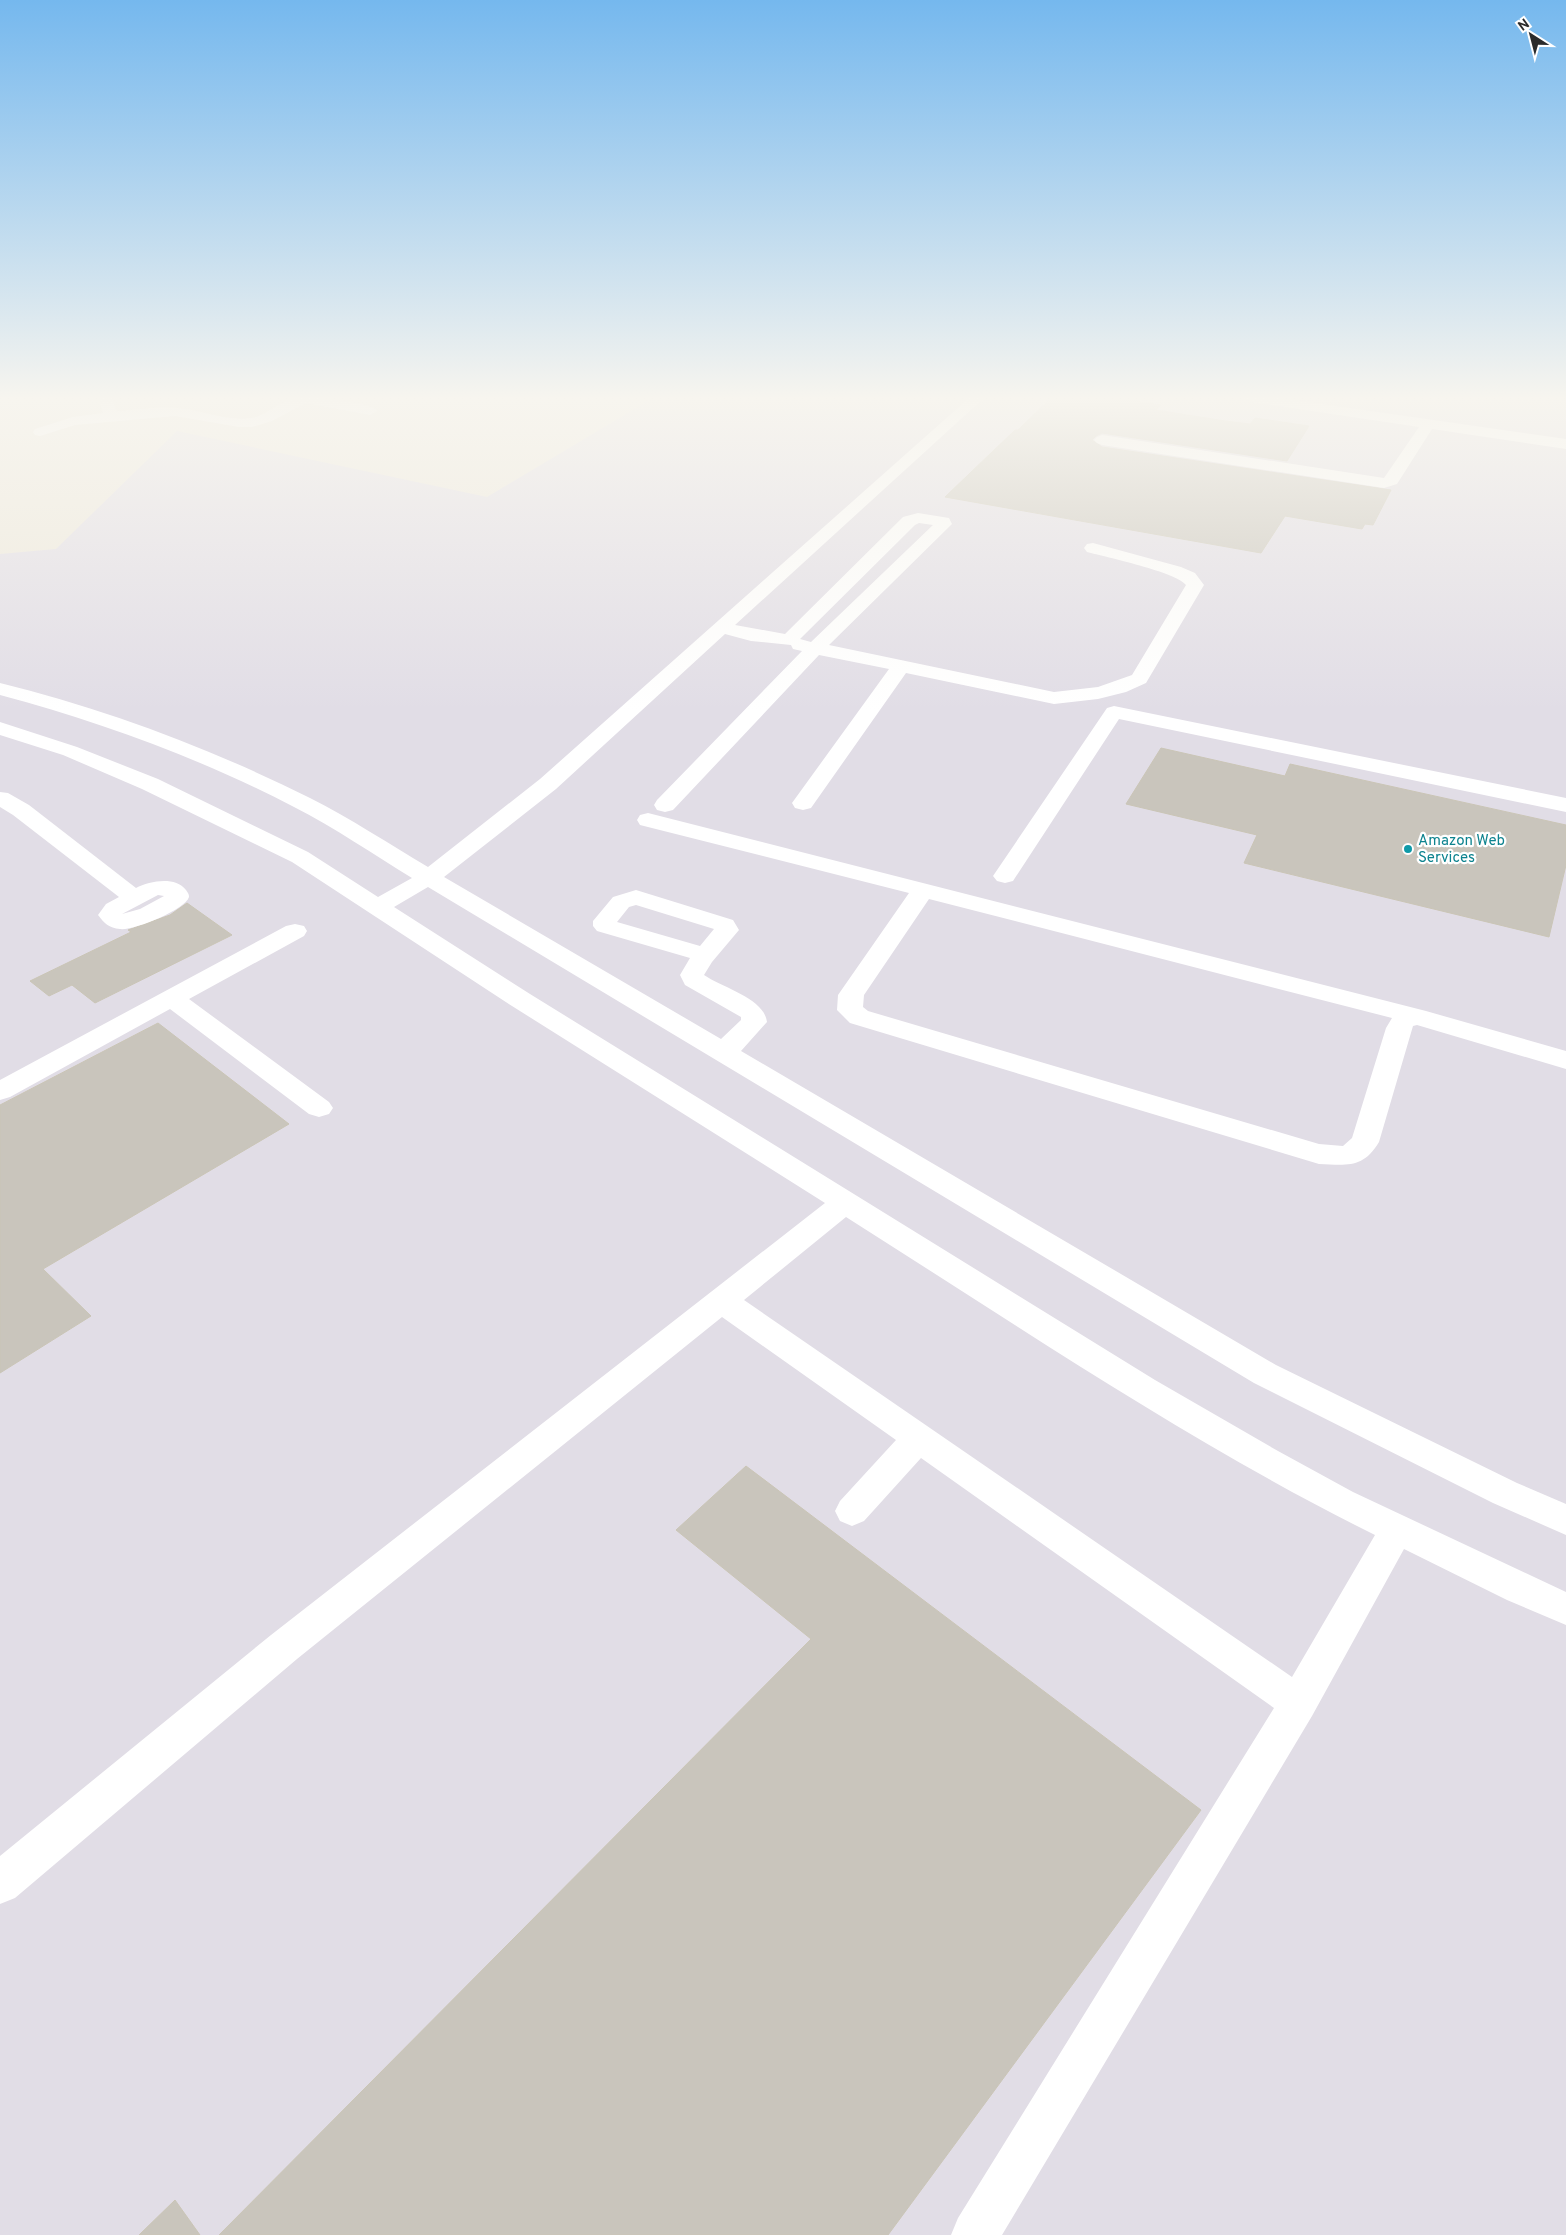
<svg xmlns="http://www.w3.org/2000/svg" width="1566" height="2235" viewBox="0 0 1566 2235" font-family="Overpass,sans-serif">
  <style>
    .industrial { fill: #e1dde6 }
    .building { fill: #c9c5bc; stroke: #cac5b6 }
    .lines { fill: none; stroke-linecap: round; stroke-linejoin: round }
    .minor { fill: #fff; fill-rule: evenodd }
    .culture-dot { fill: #0f9aa8; stroke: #fff; stroke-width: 2 }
    .labels { text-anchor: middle; stroke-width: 4.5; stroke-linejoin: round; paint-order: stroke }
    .culture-label { font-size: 15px; fill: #0d838f; stroke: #fff; text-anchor: start }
  </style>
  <rect width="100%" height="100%" fill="#eee9dc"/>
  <path class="industrial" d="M653,398H1566V2235H0V554L56,549L177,431L487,497Z"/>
  <g class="building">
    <path d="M1051,398H1116L1161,405L1156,410L1225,421L1250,424L1255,418L1309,426L1287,461L1102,433L1096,436L1092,440L1102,447L1391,490L1373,525L1365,524L1362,529L1285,516L1261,553L945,497L1015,430H1018Z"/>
    <path d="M1161,748L1285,776L1290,764L1566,825V865L1549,937L1244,863L1257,835L1126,804Z"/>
    <path d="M187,903L232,935L95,1003L72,985L49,996L30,981L131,932L128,930L170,915Z"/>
    <path d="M158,1023L289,1124L43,1269L91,1316L0,1373V1105Z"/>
    <path d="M746,1466L1201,1810L888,2235H219L811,1639L676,1530Z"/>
    <path d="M175,2200L200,2235H139Z"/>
  </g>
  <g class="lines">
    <g class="minor">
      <path d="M98,398H112L115,408L118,411C137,410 157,406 176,408C199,409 228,422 251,418C267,416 280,400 296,398C309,396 371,402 377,411L370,415L306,403L272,421L252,427H239L175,416L75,425L40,436L35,435L33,432L35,429L73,417L103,413Z"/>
      <path d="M969,398H984L735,625L785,634L903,517L918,513L949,518L952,524L829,645L1054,692L1098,687L1132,675L1186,585C1176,572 1106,557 1087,552L1084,548L1087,544L1093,543L1181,567L1195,573L1204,585L1146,683L1126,692L1098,699L1054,704L906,673L811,808L803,810L795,808L792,803L889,669L819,655L673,810L665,812L657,810L654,805L657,800L802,651L793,649L791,645L751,641L725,634L556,789L444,877L721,1039L741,1020V1017L685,985L680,975L690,958L597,931L593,926V921L613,897L636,890L733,920L739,930L712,962L704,975C723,988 764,998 767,1022L741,1051L1276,1365L1517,1483L1566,1504V1535L1493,1503L1254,1383L428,887L394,907L530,994L1155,1380L1278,1451L1353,1492L1566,1592V1625L1507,1600L1404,1549L1312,1716L1002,2235H951L958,2218L1274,1708L921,1458L864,1521L852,1526L840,1521L835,1511L840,1501L896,1440L722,1317L297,1659L15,1898L0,1904V1856L271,1635L825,1203L512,1006L292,862L142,789L63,755L0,735V722L77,747L158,779L308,852L378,897L412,878C373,854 335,828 294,807C202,759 101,722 0,695V683C106,709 212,749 310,798C350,818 389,844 428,867L540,779ZM919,523L933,525L811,642L800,639L915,525ZM636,905L714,929L700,946L617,922L629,907ZM846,1217C1020,1327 1191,1444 1375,1535L1292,1677L744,1300Z"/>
      <path d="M1245,398H1280L1566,439V449L1432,429L1397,484L1384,488L1102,445L1097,443L1094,440L1097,437L1102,435L1384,478L1419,427L1252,402Z"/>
      <path d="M1114,706L1566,798V812L1119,719L1013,881L1005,883L997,881L993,876L1107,708Z"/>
      <path d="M0,792L8,793L29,805L136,888C150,881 175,876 186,890C188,893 189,894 189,897C185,910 133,931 120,929C109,928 104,923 98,915L106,904L119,897L13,815L0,807ZM158,895L164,896L140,909L122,914Z"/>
      <path d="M648,813L1426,1011L1566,1051V1069L1417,1025L1413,1026L1379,1142C1363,1169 1346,1165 1319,1164L850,1023L837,1010L838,995L909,893L640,825L637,820L640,815ZM929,899L1392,1018L1386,1028L1352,1138L1343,1146L1319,1144L868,1011L863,1007L864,995Z"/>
      <path d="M295,924L304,926L307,931L304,936L189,999L329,1102L333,1108L329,1114L319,1117L309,1114L170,1009L10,1097L0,1100V1080L286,926Z"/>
    </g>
  </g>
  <linearGradient id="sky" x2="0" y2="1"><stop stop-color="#75b8ee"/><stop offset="0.56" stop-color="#f7f5ef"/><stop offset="1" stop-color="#f7f5ef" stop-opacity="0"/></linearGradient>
  <rect width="1566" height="711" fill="url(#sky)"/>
  <circle class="culture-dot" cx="1408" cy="849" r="5"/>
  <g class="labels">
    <g class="culture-label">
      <text x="1418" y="845">Amazon Web<tspan x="1418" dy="17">Services</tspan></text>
    </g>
  </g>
  <g transform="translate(1531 35) rotate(324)" stroke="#ffffff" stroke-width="4" paint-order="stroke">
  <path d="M0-4L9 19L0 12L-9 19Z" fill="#2b2b2b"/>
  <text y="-8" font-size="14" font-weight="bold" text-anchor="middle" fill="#2b2b2b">N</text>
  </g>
</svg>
